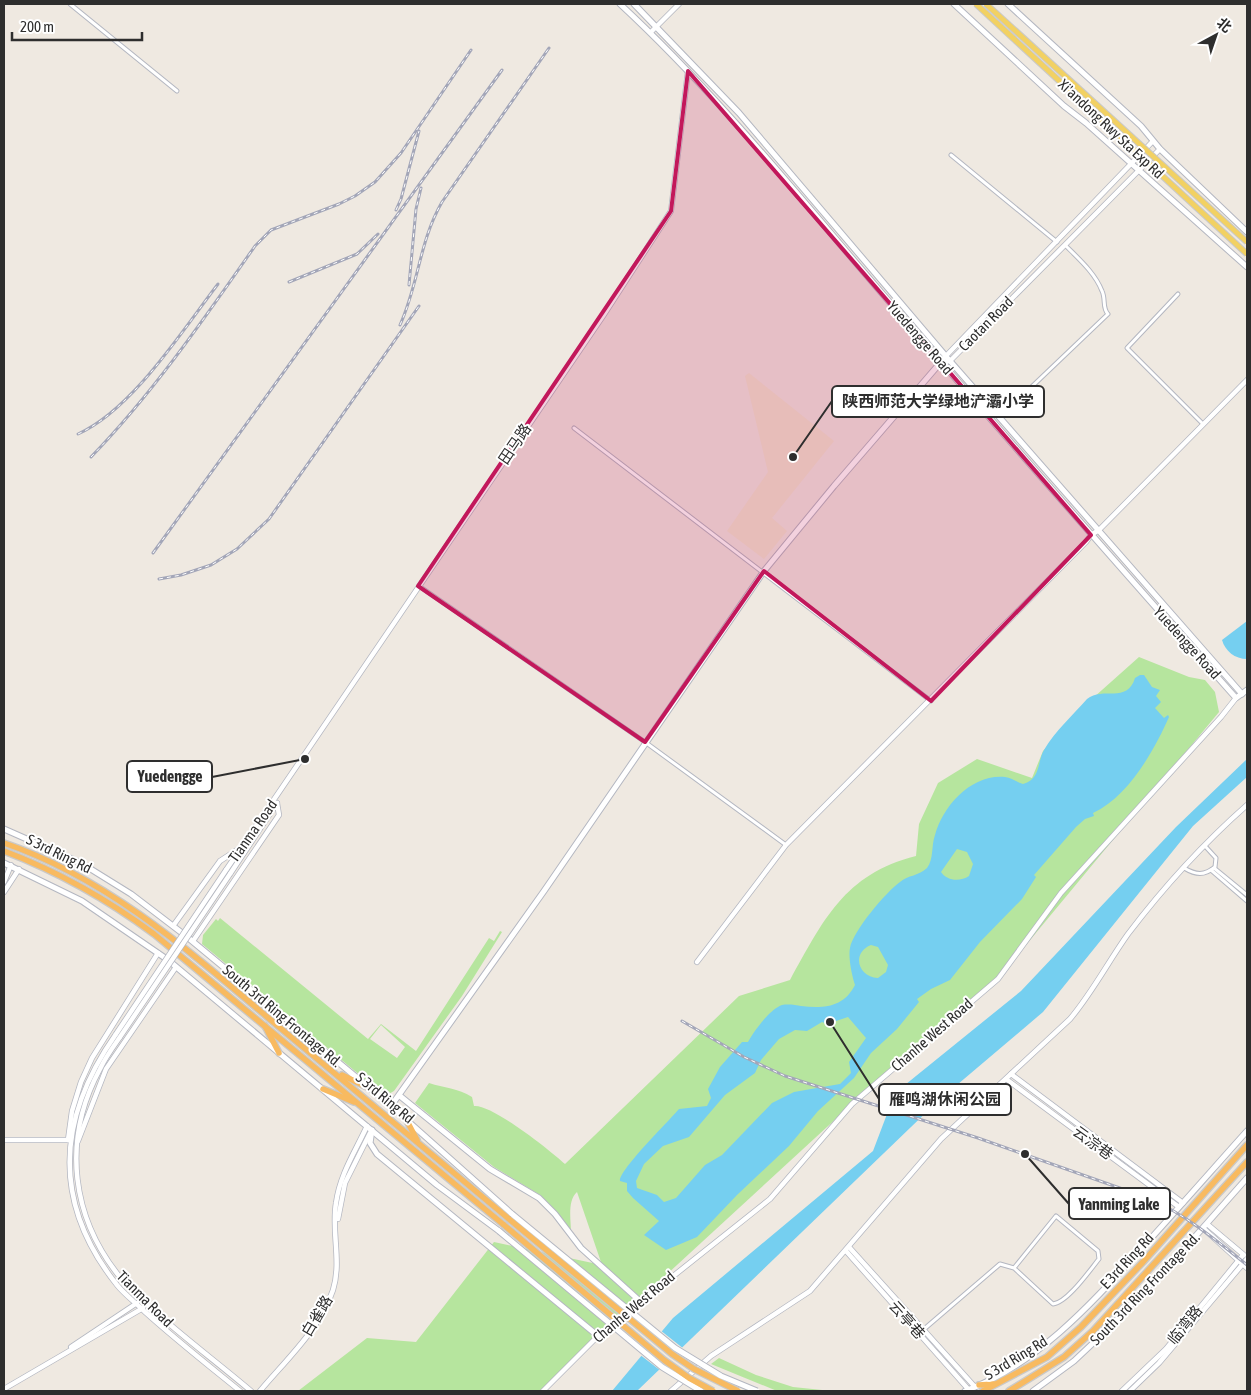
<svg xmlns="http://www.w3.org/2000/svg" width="1251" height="1395" viewBox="0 0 1251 1395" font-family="'Asap Condensed','Noto Sans SC',sans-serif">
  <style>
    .education { fill: #f0e6d1 }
    .green { fill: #b6e59e; fill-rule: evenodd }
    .water { fill: #75cff0; fill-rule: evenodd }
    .pier { fill: #efe9e1 }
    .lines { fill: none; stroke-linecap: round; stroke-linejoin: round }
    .minor-casing { stroke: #b4b7c1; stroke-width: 5 }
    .tertiary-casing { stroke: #b4b7c1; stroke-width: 6 }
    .secondary-casing { stroke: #b4b7c1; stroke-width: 7 }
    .trunk-casing { stroke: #c9c9c9; stroke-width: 8 }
    .minor { stroke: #fff; stroke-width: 3 }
    .tertiary { stroke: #fff; stroke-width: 4.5 }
    .secondary { stroke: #fff; stroke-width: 5 }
    .trunk { stroke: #f8ba60; stroke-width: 5.5 }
    .rail-casing { stroke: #a3a6b8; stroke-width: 3 }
    .rail { stroke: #fff; stroke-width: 1; stroke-dasharray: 4; stroke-linecap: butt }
    .tertiary-bridge-casing { stroke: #b4b7c1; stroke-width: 6; stroke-linecap: butt }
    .secondary-bridge-casing { stroke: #b4b7c1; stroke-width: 7; stroke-linecap: butt }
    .primary-bridge-casing { stroke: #c9c9c9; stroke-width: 7; stroke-linecap: butt }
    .trunk-bridge-casing { stroke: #c9c9c9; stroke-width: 8; stroke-linecap: butt }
    .tertiary-bridge { stroke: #fff; stroke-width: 4.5 }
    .secondary-bridge { stroke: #fff; stroke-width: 5 }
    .primary-bridge { stroke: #f2d163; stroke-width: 5 }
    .trunk-bridge { stroke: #f8ba60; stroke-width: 5.5 }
    .marked { fill: #c2185b; fill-opacity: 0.2; stroke: #c2185b; stroke-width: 4; stroke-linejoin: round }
    .labels { text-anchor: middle; stroke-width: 4; stroke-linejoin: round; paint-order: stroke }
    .street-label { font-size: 15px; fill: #2e2e2e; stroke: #fff }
    .leader { fill: none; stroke: #2e2e2e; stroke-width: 2 }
    .callout-dot { fill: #2e2e2e; stroke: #fff; stroke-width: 2 }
    .callout { fill: #fff; stroke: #2e2e2e; stroke-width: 2 }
    .callout-label { font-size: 16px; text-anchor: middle; font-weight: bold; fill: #2e2e2e }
  </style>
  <rect width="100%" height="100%" fill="#efe9e1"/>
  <path class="education" d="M749,373L834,441L772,518L787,531L764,559L727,531L768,472L745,376Z"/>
  <g class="green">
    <path d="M1139,657L1189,677L1205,680L1215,692L1219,712L1001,975L852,1104L565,1368L543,1391H298L367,1338L416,1342L494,1242L602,1265L577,1192C567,1201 571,1220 571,1233L540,1195L494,1167L415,1103L429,1083C444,1088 458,1088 472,1097L474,1106C492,1104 551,1151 565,1164L739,996L790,980C823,921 844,874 916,856L919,824L938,783L977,759L1032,778L1043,751L1093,698Z"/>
    <path d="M220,918L368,1039L381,1024L416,1051L489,938L494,941L500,931L502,932L462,996L394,1091L385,1096L202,944L203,935L216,919L218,921ZM381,1025L405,1047L397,1058L370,1039Z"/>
    <path d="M719,1358L756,1375L793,1387L832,1391H777L711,1364Z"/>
  </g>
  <g class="water">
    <path d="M1247,621V659C1235,659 1225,651 1222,640Z"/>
    <path d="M1140,675H1144L1152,687L1160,690L1156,696L1161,702L1155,708L1164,718L1168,715L1169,717C1154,751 1128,797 1093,813L1094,816L1085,819L1076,827L1034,875L1036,877L1022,899L980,942L950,980L931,989L917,999L919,1002L897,1029L871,1053L854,1078L818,1111L789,1146L737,1195L697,1237L666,1250L644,1235L659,1221L633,1198L627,1191V1183L620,1181C619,1170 668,1122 679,1109L707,1106L711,1098L708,1089L720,1067L742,1042H748C753,1032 770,1009 782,1005C788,1004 796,1005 801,1006C824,1009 844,1007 855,985C852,976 848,957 850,948C853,931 886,892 900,882C908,875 919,876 927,868C934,859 931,846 935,835C943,806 971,774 1005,777C1012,778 1017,782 1023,784C1041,779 1037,762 1044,750C1055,731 1073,715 1087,699C1103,686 1127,704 1135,678ZM957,849L967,852L973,864L969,876C960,882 947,881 941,872ZM871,945L878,947L888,965L886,972L878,978C858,977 851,953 871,945ZM848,1017L866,1038L849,1062L851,1073L840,1084L794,1092L772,1103L722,1155L705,1165L676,1198L664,1202L657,1195L637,1188L636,1181L644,1164L663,1146L689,1137L725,1095L755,1073L761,1060L779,1039L795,1030L807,1031L822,1022L827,1024Z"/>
    <path d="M1247,759V777L1193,826L1043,1012L938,1101L637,1391H612L673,1318L873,1151L895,1093L1021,991L1176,827Z"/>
  </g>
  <path class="pier" d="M660,1330L684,1349L661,1371L639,1354Z"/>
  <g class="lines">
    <defs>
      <g id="minor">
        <path d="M70,4L177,91"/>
        <path d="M951,155L1057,242"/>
        <path d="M1178,294L1127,348L1203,424"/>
        <path d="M1000,417L1108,314C1102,308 1106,299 1102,291C1095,273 1079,259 1065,245"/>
        <path d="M574,428L931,701"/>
        <path d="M419,586L645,742L786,845"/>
        <path d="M1184,868C1196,875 1204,876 1215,867L1216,858L1205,846"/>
        <path d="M1214,868L1247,895"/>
        <path d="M1211,870L1247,901"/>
        <path d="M923,1330L1000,1264L1014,1268L1056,1216L1098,1251L1099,1259C1090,1270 1067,1303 1053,1304L1014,1268"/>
      </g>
      <g id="tertiary">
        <path d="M651,32L679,4"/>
        <path d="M944,358L1153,141"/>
        <path d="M941,362L950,361L1160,149"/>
        <path d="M226,870L603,316L671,211L688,71"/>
        <path d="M230,874L277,803"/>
        <path d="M4,882L11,865"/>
        <path d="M4,892L19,869"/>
        <path d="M173,926L220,861L240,848"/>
        <path d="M193,941L279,815L277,803"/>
        <path d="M697,962L786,845L1086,542L1091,535L1099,530L1247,380"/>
        <path d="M116,1034C57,1118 51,1202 117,1285C124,1294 135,1302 144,1311C175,1339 208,1365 240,1391"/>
        <path d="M120,1037C113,1047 105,1058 100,1069C61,1141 71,1220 124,1282C132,1291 142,1299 151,1308C183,1337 218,1363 251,1391"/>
        <path d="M1011,1074L1183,1203"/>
        <path d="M1006,1079L1179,1207"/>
        <path d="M4,1140H70"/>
        <path d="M68,1140L72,1111L81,1082L92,1058L158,953"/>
        <path d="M78,1141L106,1069L176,967"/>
        <path d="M338,1219L345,1183L370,1133"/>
        <path d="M1207,1224L1244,1255"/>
        <path d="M1203,1228L1247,1268"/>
        <path d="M849,1247L975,1387"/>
        <path d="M846,1251L969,1390"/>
        <path d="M71,1347L137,1303"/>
        <path d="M4,1389L143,1308"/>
        <path d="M260,1391C286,1360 320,1329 333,1290C342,1261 331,1232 336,1203C340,1174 355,1152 367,1126"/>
        <path d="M543,1391L598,1336L770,1199L852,1104L998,979L1061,893L1221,717L1236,698"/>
        <path d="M671,1391L711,1356L810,1291L941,1139L1070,1019C1092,993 1108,962 1128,934C1163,888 1204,843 1247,805"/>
        <path d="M1122,1391L1166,1349L1243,1255"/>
        <path d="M1130,1391L1159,1363L1247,1259"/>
      </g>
      <g id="secondary">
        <path d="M620,4C717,94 800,198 886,298C1001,432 1118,565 1236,698L1247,690"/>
        <path d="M634,4L739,113L950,361L1242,694"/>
        <path d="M954,4L1064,106L1086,123L1247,267"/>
        <path d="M1008,4L1141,126L1160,149L1247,232"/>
        <path d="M4,829L81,863L131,894L186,936L391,1106L512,1214"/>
        <path d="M4,863L82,901L168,960L437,1185L499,1231"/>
        <path d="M400,1096L490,1169L539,1198L555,1214L581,1248L641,1302"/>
        <path d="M391,1106L544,891L764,571L834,486L941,362"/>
        <path d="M372,1130L370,1143L377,1154L598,1336"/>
        <path d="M965,1391C1038,1364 1091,1304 1143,1247C1178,1209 1212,1170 1247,1131"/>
        <path d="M1033,1391L1074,1361L1108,1329L1185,1248L1247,1178"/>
      </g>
      <g id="trunk">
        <path d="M4,843C110,879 195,956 279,1027C356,1091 433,1155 509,1219"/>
        <path d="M4,851C59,872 107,899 154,934L504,1225"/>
        <path d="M265,1026L279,1053"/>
        <path d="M342,1075L371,1089"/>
        <path d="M323,1089L354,1102"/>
        <path d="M406,1119L417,1140"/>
        <path d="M979,1385L994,1384"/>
        <path d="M983,1391L1047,1357L1081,1327L1143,1262L1247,1145"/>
        <path d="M1009,1391L1064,1357L1093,1331L1247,1162"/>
      </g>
    </defs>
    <use href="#minor" class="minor-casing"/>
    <use href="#tertiary" class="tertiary-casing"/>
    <use href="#secondary" class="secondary-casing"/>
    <use href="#trunk" class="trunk-casing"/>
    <use href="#minor" class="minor"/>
    <use href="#tertiary" class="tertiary"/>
    <use href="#secondary" class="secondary"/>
    <use href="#trunk" class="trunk"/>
    <defs>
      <g id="rail">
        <path d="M396,210L401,199L419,131"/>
        <path d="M289,282L357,254L378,234"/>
        <path d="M409,285L416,209L421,188"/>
        <path d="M400,325C419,283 419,242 442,202L549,48"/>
        <path d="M78,434C132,410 182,331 218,284"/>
        <path d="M91,457C153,393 204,319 255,246L271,230L339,204L355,196L375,182L401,153L471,50"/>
        <path d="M153,553L502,70"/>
        <path d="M159,579L181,575L211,565L237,549L269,519L419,306"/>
        <path d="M682,1021L744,1057L785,1076L978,1138L1151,1199C1187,1216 1216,1240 1247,1265"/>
      </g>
    </defs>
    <use href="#rail" class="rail-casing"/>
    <use href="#rail" class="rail"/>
    <defs>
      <g id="tertiary-bridge">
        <path d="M116,1034L226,870"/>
        <path d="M120,1037L230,874"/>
      </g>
      <g id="secondary-bridge">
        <path d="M512,1214L675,1348L721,1376L757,1391"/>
        <path d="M499,1231L662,1367L701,1391"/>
      </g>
      <g id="primary-bridge">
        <path d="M976,4L1247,254"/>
        <path d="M986,4L1247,242"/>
      </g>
      <g id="trunk-bridge">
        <path d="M509,1219L672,1354L694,1369L738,1391"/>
        <path d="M504,1225L664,1360L689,1378L713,1391"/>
      </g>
    </defs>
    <use href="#tertiary-bridge" class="tertiary-bridge-casing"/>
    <use href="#secondary-bridge" class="secondary-bridge-casing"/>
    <use href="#primary-bridge" class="primary-bridge-casing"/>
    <use href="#trunk-bridge" class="trunk-bridge-casing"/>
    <use href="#tertiary-bridge" class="tertiary-bridge"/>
    <use href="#secondary-bridge" class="secondary-bridge"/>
    <use href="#primary-bridge" class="primary-bridge"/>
    <use href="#trunk-bridge" class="trunk-bridge"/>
  </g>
  <path class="marked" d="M688,71L1091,535L931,701L764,571L645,742L418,586L671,211Z"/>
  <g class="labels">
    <g class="street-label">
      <text transform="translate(1111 129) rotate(43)" y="5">Xi'andong Rwy Sta Exp Rd</text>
      <text transform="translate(986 324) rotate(-45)" y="5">Caotan Road</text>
      <text transform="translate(920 338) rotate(49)" y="5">Yuedengge Road</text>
      <text transform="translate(515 444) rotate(-56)" y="5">田马路</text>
      <text transform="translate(1187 643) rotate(48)" y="5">Yuedengge Road</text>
      <text transform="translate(253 831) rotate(-55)" y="5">Tianma Road</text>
      <text transform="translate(59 854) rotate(26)" y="5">S 3rd Ring Rd</text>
      <text transform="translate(282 1016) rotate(40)" y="5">South 3rd Ring Frontage Rd.</text>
      <text transform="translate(932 1035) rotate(-41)" y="5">Chanhe West Road</text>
      <text transform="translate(385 1098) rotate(40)" y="5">S 3rd Ring Rd</text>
      <text transform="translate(1093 1143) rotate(36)" y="5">云淙巷</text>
      <text transform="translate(1127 1261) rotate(-47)" y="5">E 3rd Ring Rd</text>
      <text transform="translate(1145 1289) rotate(-46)" y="5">South 3rd Ring Frontage Rd.</text>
      <text transform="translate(145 1299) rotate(45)" y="5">Tianma Road</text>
      <text transform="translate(634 1307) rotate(-40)" y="5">Chanhe West Road</text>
      <text transform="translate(317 1316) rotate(-59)" y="5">白雀路</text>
      <text transform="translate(907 1320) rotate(48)" y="5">云亭巷</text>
      <text transform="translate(1185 1325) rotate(-51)" y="5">临湾路</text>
      <text transform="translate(1016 1358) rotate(-31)" y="5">S 3rd Ring Rd</text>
    </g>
  </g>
  <path class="leader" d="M793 457L832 401M305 759L212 777M830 1022L879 1099M1025 1154L1069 1204"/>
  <g class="callout-dot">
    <circle cx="793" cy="457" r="5"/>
    <circle cx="305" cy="759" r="5"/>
    <circle cx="830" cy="1022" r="5"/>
    <circle cx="1025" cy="1154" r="5"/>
  </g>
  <g class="callout">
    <rect x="832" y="386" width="212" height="31" rx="5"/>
    <rect x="127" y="761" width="85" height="31" rx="5"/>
    <rect x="879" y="1084" width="132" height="31" rx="5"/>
    <rect x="1069" y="1188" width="101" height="31" rx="5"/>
  </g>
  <g class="callout-label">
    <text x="938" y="407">陕西师范大学绿地浐灞小学</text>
    <text x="170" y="782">Yuedengge</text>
    <text x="945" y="1105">雁鸣湖休闲公园</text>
    <text x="1119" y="1210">Yanming Lake</text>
  </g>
  <rect width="1251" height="1395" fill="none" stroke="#2e2e2e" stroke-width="10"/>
  <g transform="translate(1216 35) rotate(40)" stroke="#ffffff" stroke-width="4" paint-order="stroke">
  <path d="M0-4L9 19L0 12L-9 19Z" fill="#2e2e2e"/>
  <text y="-8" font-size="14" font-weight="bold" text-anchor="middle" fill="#2e2e2e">北</text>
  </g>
  <path d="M12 32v8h130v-8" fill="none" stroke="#2e2e2e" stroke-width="2.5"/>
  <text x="20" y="32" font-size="15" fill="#2e2e2e" stroke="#ffffff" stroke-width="4" paint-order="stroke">200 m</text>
</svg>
